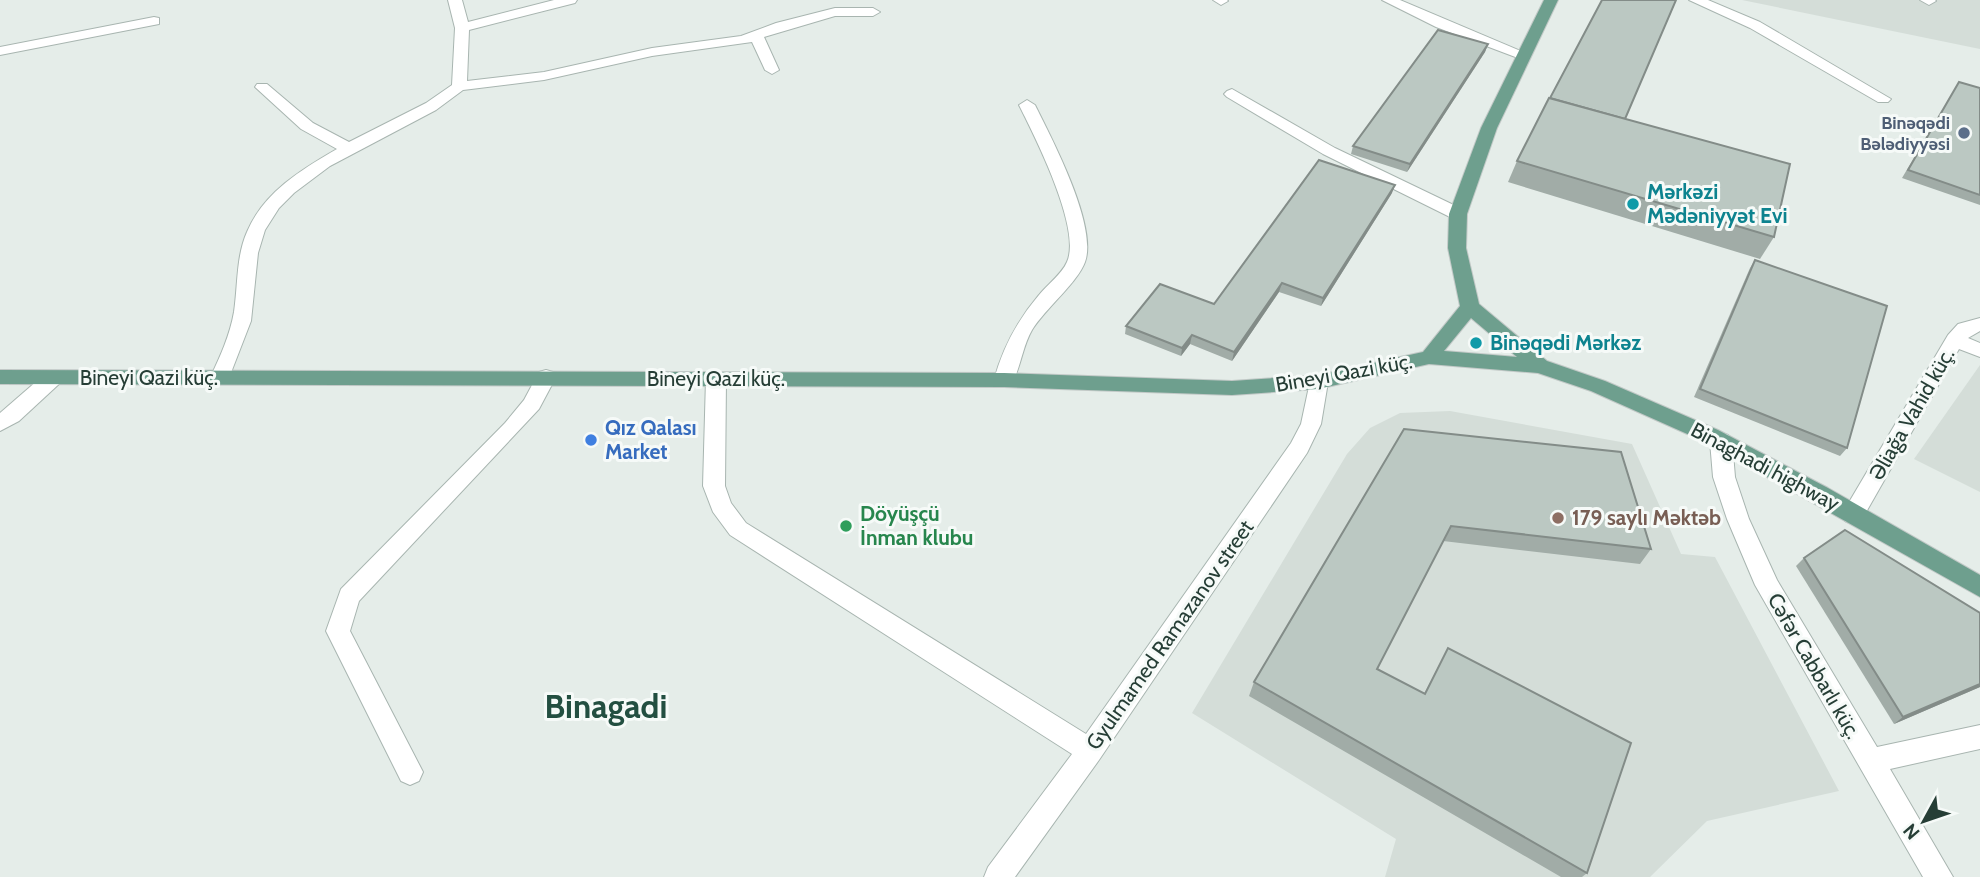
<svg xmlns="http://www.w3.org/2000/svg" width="1980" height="877" viewBox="0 0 1980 877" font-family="Cabin,sans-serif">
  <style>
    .built { fill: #d4ddd8 }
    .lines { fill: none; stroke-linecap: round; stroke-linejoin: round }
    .minor-casing { stroke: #a8b5b0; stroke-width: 2 }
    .major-casing { stroke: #c2c9c7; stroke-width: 2 }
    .minor { fill: #fff; fill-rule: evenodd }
    .major { fill: #6e9f8e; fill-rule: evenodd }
    .wall { fill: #a1aca7 }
    .shaded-wall { fill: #838c88 }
    .building { fill: #bbc8c2; stroke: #838c88; stroke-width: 2 }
    .service-dot { fill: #5c6f8a; stroke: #f6faf8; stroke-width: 2.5 }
    .culture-dot { fill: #0f9aa8; stroke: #f6faf8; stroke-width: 2.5 }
    .shop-dot { fill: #3f7fe0; stroke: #f6faf8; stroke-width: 2.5 }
    .education-dot { fill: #8d6e63; stroke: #f6faf8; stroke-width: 2.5 }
    .leisure-dot { fill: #2e9e5b; stroke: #f6faf8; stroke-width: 2.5 }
    .labels { text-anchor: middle; stroke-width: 6; stroke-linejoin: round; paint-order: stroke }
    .far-service-label { font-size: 18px; font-weight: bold; fill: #4e5e75; stroke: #f6faf8; text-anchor: end }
    .culture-label { font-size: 21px; font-weight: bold; fill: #0d838f; stroke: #f6faf8; text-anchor: start }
    .street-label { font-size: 21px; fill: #263e36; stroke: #f6faf8 }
    .shop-label { font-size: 21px; font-weight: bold; fill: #366cbe; stroke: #f6faf8; text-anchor: start }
    .leisure-label { font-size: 21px; font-weight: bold; fill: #27864d; stroke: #f6faf8; text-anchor: start }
    .education-label { font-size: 21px; font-weight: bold; fill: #785e54; stroke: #f6faf8; text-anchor: start }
    .near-district-label { font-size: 33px; font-weight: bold; fill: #234f41; stroke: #f6faf8 }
  </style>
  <rect width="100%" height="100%" fill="#e5ede9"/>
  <g class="built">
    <path d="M1742,0H1980V49Z"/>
    <path d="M1980,365V492L1914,459Z"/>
    <path d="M1450,411L1632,444L1681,554L1715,557L1839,791L1707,821L1650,877H1385L1396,839L1192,713L1347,454L1370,428L1400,413Z"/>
  </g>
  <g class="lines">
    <defs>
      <g id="minor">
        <path d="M448,0H462L468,22L554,0H577L575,3L469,30L467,81L544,72L652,48L741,36L776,23L835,8H873L880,12L873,16H835L764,37L779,70L772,74L765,70L752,42L652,56L544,80L463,90L436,110L330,166L294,193L279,208L265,230L258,253L251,321L227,383H213L210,378C220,357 230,335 234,312C238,285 236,257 247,232C263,193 302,169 337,149L301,129L255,87L257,84H267L313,123L349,142L426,103L452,85L455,28Z"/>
        <path d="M1213,0H1227L1228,1L1221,5Z"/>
        <path d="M1382,0H1400L1530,55L1523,59L1518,58L1436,27Z"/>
        <path d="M1689,0H1708L1760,22L1891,99L1888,102H1878L1750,28Z"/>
        <path d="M1920,0H1935L1936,1L1929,5Z"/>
        <path d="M154,17L159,18V24L0,55V47Z"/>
        <path d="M1232,89L1335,148L1464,210L1467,214L1458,219L1452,218L1323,154L1227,97L1224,94L1227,91Z"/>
        <path d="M1027,100L1035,105C1052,139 1098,226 1085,262C1078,282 1045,309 1032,330C1022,347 1021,368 1011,385H997L994,380C1003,347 1017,321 1039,295C1047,285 1062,274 1067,262C1082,229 1035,137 1019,105Z"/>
        <path d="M1980,318V331L1968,338L1980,343V357L1959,349L1861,521L1853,524L1845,521L1842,515L1845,509L1948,335L1958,324Z"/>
        <path d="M546,370L553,372L556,377L539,409L359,601L350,631L423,772L419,781L410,785L401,781L326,631L341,589L505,423L524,400L539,372Z"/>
        <path d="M52,372L59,374L62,379L59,384L19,421L0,431V413L45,374Z"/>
        <path d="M716,372L723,374L726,379L725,486L731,503L746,523L1086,734L1291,443L1301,424L1311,377H1325L1328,382L1321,424L1307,453L1099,760L1015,877H984L988,867L1072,754L730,535L713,512L703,486L706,379L709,374Z"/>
        <path d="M1721,433L1728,435L1732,441L1735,477L1749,519L1777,580L1877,747L1980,725V749L1890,769L1953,877H1923L1755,585L1727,519L1713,477L1710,441L1714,435Z"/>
      </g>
      <path id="major" d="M1544,0H1558L1497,128L1467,214L1466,248L1479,304L1547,361L1605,381L1718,430L1828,488L1980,575V597L1703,441L1591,391L1538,373L1429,364L1318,389L1232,395L1004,387L0,384V370L1004,373L1232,381L1318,375L1423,352L1460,306L1448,248L1449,214L1481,128ZM1471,318L1517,357L1444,351Z"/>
    </defs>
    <use href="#minor" class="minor-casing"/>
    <use href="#major" class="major-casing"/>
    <use href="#minor" class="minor"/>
    <use href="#major" class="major"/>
  </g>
  <g class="wall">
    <path d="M1488,44L1485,52L1407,172L1351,154L1353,146Z"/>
    <path d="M1959,82L1980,88V205L1902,178Z"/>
    <path d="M1625,119L1774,237L1760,259L1508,182L1517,161Z"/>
    <path d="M1392,193L1321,306L1279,292L1232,361L1190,344L1181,356L1125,334L1126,326L1214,304Z"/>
    <path d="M1755,260L1847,448L1840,456L1694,397L1750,268Z"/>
    <path d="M1404,429L1651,549L1640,564L1443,541L1377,669L1424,694L1448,648L1587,873L1582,877H1561L1249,696L1254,682Z"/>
    <path d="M1804,558L1980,613V687L1894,724L1796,566Z"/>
  </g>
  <g class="shaded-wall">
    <path d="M1488,44L1485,52L1407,172L1410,164Z"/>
    <path d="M1395,185L1392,193L1321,306L1323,298Z"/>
    <path d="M1282,283L1279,292L1232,361L1234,352Z"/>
    <path d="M1192,335L1190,344L1181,356L1182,348Z"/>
    <path d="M1980,684V687L1894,724L1903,717Z"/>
  </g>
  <g class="building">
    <path d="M1602,0H1676L1625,119L1550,98Z"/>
    <path d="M1438,30L1488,44L1410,164L1353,146Z"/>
    <path d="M1959,82L1980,88V195L1908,170Z"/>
    <path d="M1549,98L1790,164L1774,237L1517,161Z"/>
    <path d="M1319,160L1395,185L1323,298L1282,283L1234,352L1192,335L1182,348L1126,326L1160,284L1214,304Z"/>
    <path d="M1755,260L1887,306L1847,448L1700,389Z"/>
    <path d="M1404,429L1621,452L1651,549L1451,526L1377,669L1425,694L1448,648L1631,743L1587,873L1254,682Z"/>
    <path d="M1845,530L1980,613V684L1903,717L1804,558Z"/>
  </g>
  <circle class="service-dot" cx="1964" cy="133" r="7"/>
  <g class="culture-dot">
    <circle cx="1633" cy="204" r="7"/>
    <circle cx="1476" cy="343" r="7"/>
  </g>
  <circle class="shop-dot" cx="591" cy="440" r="7"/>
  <circle class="education-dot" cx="1558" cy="518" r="7"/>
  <circle class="leisure-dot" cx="846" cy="526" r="7"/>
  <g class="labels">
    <g class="far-service-label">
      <text x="1950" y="129">Binəqədi<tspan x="1950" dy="21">Bələdiyyəsi</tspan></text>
    </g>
    <g class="culture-label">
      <text x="1647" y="199">Mərkəzi<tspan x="1647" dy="24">Mədəniyyət Evi</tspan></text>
      <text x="1490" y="350">Binəqədi Mərkəz</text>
    </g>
    <g class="street-label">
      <text transform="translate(1344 373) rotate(-10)" y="7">Bineyi Qazi küç.</text>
      <text x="149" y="385">Bineyi Qazi küç.</text>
      <text x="716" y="386">Bineyi Qazi küç.</text>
      <text transform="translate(1912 414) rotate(-60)" y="7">Əliağa Vahid küç.</text>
      <text transform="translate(1765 467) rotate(28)" y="7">Binaghadi highway</text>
      <text transform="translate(1170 635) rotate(-55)" y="7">Gyulmamed Ramazanov street</text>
      <text transform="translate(1814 666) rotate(60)" y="7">Cəfər Cabbarlı küç.</text>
    </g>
    <g class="shop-label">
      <text x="605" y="435">Qız Qalası<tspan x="605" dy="24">Market</tspan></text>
    </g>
    <g class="leisure-label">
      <text x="860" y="521">Döyüşçü<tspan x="860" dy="24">İnman klubu</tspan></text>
    </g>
    <g class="education-label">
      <text x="1572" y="525">179 saylı Məktəb</text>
    </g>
    <g class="near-district-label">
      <text x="606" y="718">Binagadi</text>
    </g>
  </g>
  <g transform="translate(1924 821) rotate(230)" stroke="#f6faf8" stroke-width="5" paint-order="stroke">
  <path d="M0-5L12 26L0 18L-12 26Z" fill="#263e36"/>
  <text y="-10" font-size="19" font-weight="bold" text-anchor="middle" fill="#263e36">N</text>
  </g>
</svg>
